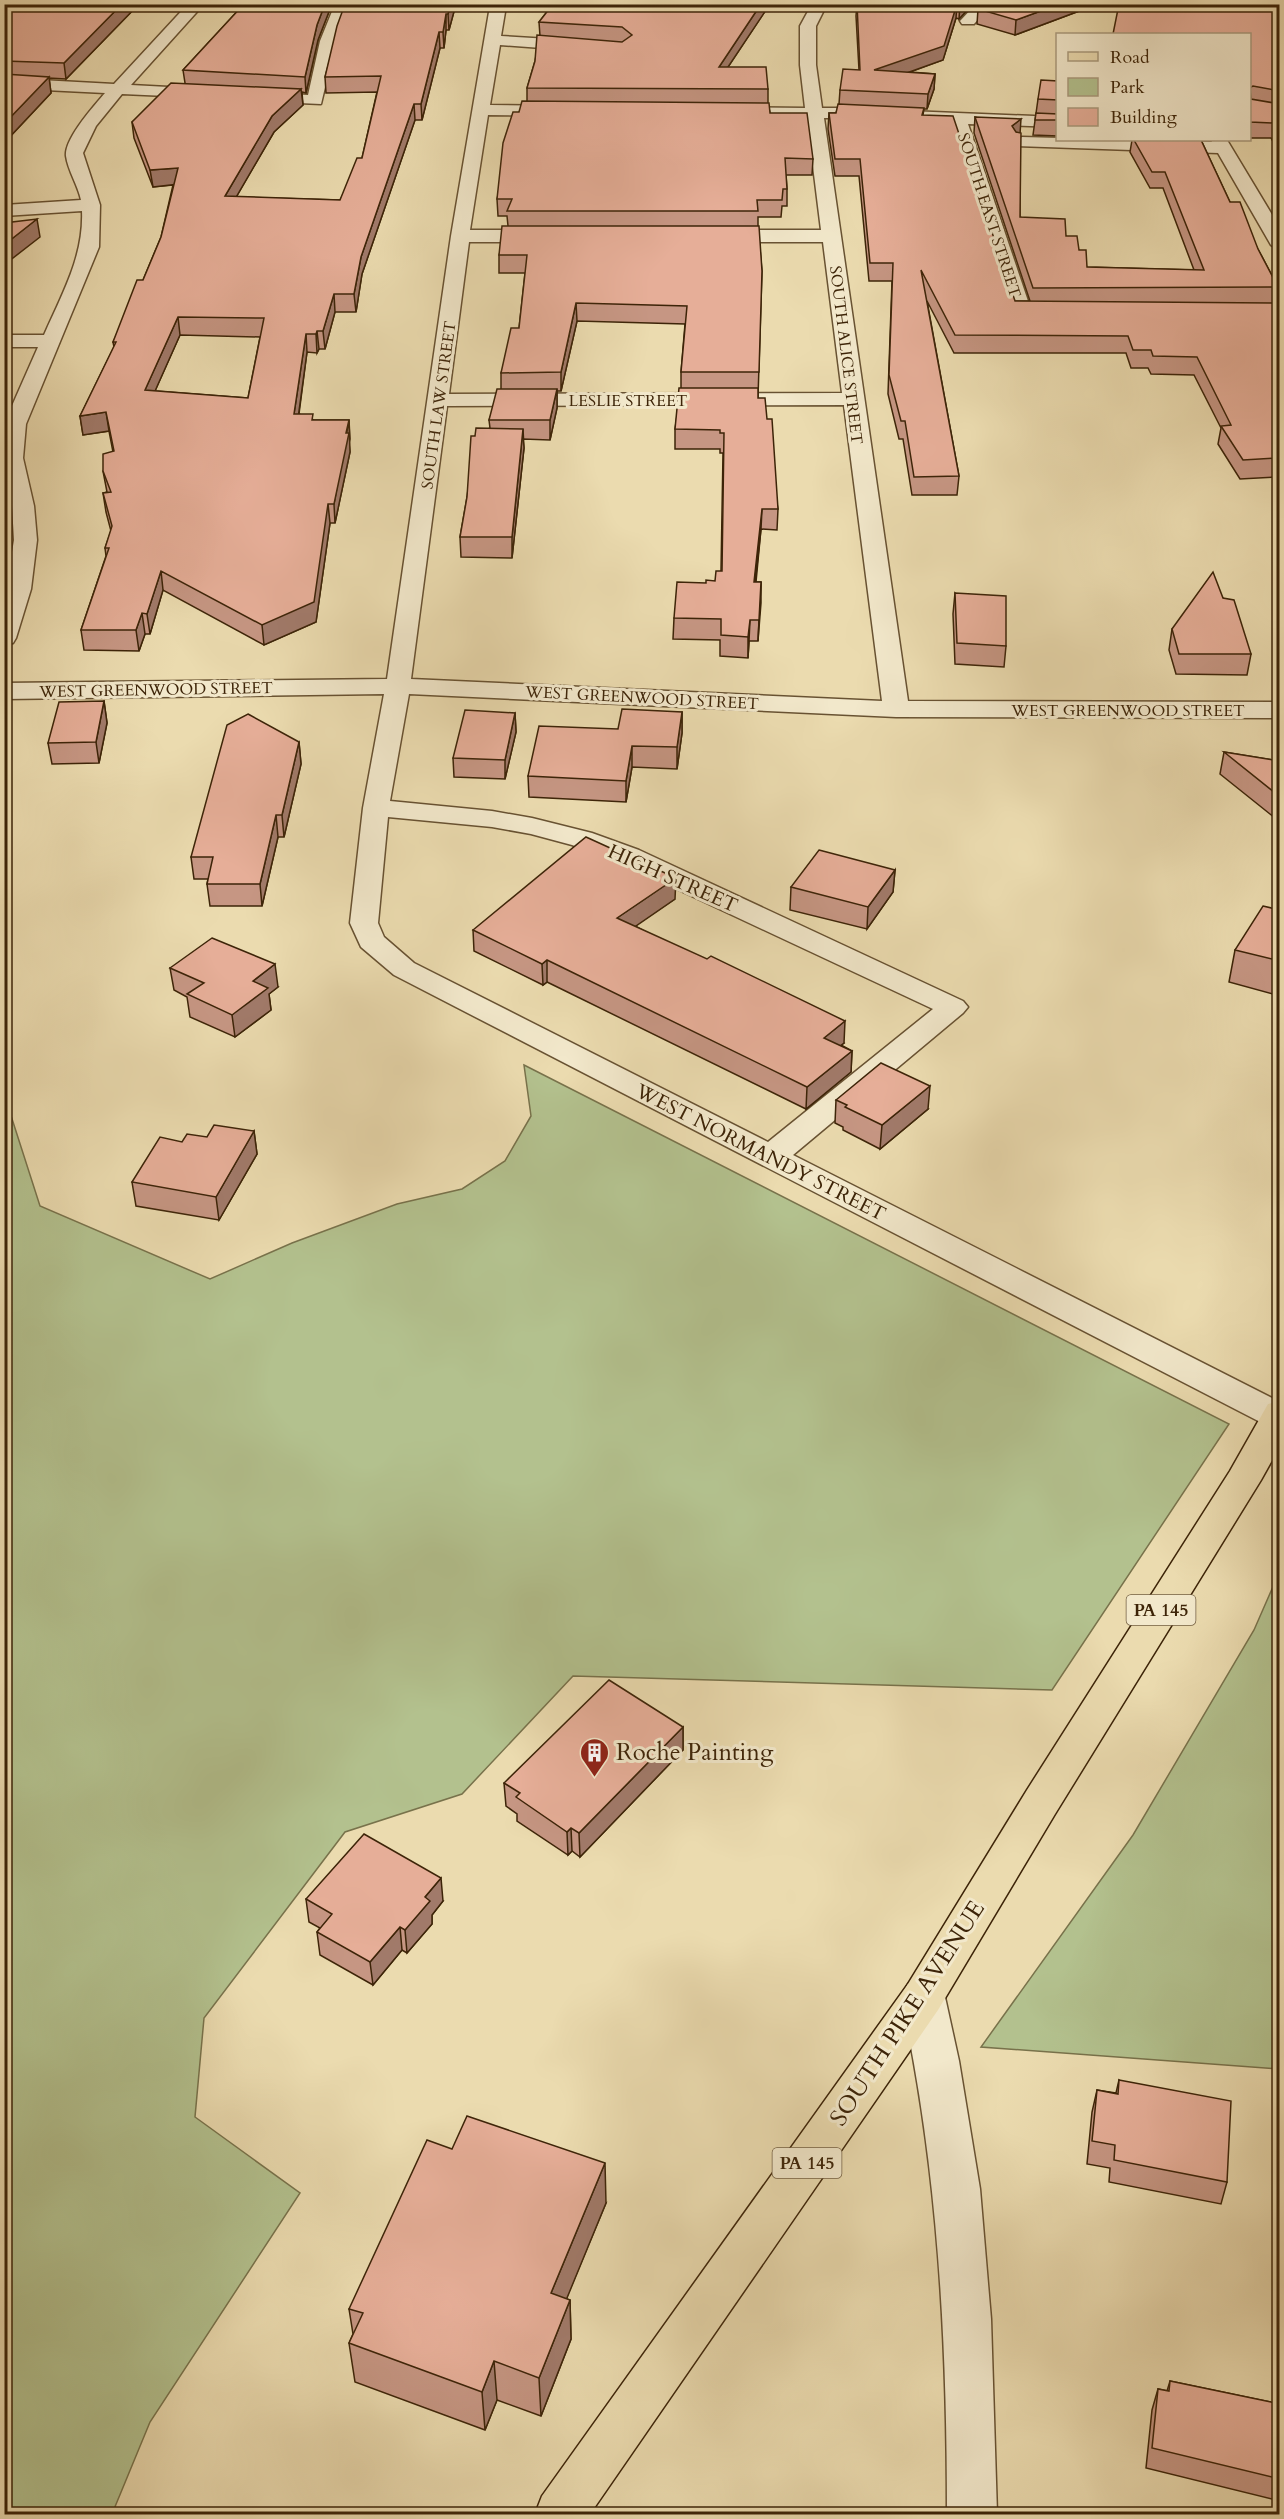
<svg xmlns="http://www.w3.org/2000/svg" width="1284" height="2519" viewBox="0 0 1284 2519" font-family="Cardo,serif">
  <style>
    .green { fill: #b3c18e; stroke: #78724b; stroke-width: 1.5 }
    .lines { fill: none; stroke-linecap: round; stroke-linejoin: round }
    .minor-casing { stroke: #685232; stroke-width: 3 }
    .major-casing { stroke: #3d2408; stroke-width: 3 }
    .minor { fill: #f2e8cb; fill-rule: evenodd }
    .major { fill: #ebdbaf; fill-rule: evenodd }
    .wall { fill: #c69683; stroke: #3d2408; stroke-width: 1.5; fill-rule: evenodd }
    .shaded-wall { fill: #a17a6a; stroke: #3d2408; stroke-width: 1.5 }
    .building { fill: #e6ae98; stroke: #3d2408; stroke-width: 1.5; fill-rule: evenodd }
    .labels { text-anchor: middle; stroke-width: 6; stroke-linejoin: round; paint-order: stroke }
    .far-street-label { font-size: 16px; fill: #3d2408; stroke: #f2e8cb }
    .shield { fill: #f2e8cb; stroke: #735f42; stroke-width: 1.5 }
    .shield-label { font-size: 18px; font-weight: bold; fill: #3d2408 }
    .street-label { font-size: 20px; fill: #3d2408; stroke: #f2e8cb }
    .near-poi-label { font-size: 24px; fill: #3d2408; stroke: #f2e8cb; text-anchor: start }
    .near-street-label { font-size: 24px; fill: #3d2408; stroke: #f2e8cb }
  </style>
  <rect width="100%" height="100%" fill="#ebdbaf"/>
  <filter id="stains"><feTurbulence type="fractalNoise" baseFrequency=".00333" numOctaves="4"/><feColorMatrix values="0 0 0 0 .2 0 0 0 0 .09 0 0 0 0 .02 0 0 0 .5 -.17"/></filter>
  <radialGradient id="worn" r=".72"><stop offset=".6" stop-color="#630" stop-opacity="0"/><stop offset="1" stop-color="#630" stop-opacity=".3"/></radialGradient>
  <g class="green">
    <path d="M524,1065L1229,1424L1052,1690L573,1676L462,1794L345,1832L204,2018L195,2117L300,2193L150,2422L112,2514H5V1097L40,1206L210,1279L292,1243L397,1204L462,1189L505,1161L531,1116Z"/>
    <path d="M1279,1573V2069L981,2047L1133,1835L1254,1630Z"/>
  </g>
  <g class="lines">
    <defs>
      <g id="minor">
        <path d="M188,4H204L131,85L206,89L212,90L214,94L212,98L122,94L96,126L83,153L100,205L99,247L26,424L23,458L34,506L37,540L31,589L16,638L13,643L4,645V600L14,540L12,506L4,474V424L38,347H4V335H44C62,294 84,256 82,211L4,216V205L81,200C78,185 68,171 66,156C64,139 94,106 105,93L4,88V78L114,84Z"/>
        <path d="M335,4H351L336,41L321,104L252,101L250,97L252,93L258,92L308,95L320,41Z"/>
        <path d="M495,4H510L505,12L501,36L582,41L590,46L582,51L500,45L490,105L564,106L572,111L564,116L488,115L470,230H545L554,236L545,242H469L449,394L842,393L823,242H717L708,236L717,230H821L807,118L724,117L716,112L724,107L805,108L800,65V26L812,4H827L816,26V65L822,108H837L845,113L837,118H824L908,701L1280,702V718L896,717L409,694L390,801L492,811L532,818L592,833L639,850L963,1001L968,1007L963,1013L793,1155L1280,1402V1428L1266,1425L394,975L361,947L350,923L363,808L384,694L4,699V683L387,679L451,236L489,12ZM844,405L882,701L411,679L447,406ZM388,817L492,827L531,834L572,845L619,862L933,1009L768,1142L414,963L384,937L378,923Z"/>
        <path d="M976,4H992L974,24H962L960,21Z"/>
        <path d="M909,111L1058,117V127L968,124L1030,307L1062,309L1065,313L1062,317H1015L951,123L903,120L900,116L903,112Z"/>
        <path d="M1022,137L1212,142L1211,140H1227L1280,228V251L1271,245L1218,153L1016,146L1013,142Z"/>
        <path d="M923,1978L938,1984L945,1997L959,2061L980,2189L991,2319L997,2514H947C947,2339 938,2168 901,1997L908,1984Z"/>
      </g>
      <path id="major" d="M1280,1401V1446L1261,1480L1055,1814L938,2010L590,2514H535L542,2496L908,1984L1027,1790L1230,1471L1268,1404Z"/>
    </defs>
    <use href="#minor" class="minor-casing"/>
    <use href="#major" class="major-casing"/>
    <use href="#minor" class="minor"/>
    <use href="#major" class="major"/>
  </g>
  <g class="wall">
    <path d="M4,4H139L66,79L49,78L51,93L4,143Z"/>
    <path d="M244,4H332L318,40L306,93L302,92L303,105L274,132L236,197L340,200L362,158L377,92L326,93L325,77L345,4H456L449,30H446L444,48H440L422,120H415L362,274L356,312H335L325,349H319L317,353L307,352L299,414L314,420H349L350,439L349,443L350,452L335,523H330L316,622L264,645L163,590L150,634H145L139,651L84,650L81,630L106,556L105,548L111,531L106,512L103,493L107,492L103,471L113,452L109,431L83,435L80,416L114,347L113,342L143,280L161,237L173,185L153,187L134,138L132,122L185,83L183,70ZM180,335L260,337L248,398L155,391Z"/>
    <path d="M553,4H770L728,67L768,89V103L770,113L813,159L812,175H786L787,189V206H782L781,217H758V226L762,271L758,398L778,509L777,530L761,529L756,582H761L758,641H749L748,658L720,656V640L673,639L674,618L706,583L715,581L721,571L723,453H720V449H675V429L681,388V372L685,324L577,321L561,391H557V408L550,440L523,439L524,448L512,558L461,557L460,537L467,497L475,436L490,428L489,420L501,389V373L519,328L525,273H499V255L508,226L507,216H498L497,199L519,112L527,101V88L535,61L540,36L539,22Z"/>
    <path d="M857,4H973L959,19L956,18L943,60L910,72L935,74L934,89L927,109H924L923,115L1015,301H1030L974,133L975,117L1020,132V217L1066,236L1079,250L1087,267L1194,270L1163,188H1150L1130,152L1132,140H1201L1230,202L1258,249L1278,287L1275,303H1280V484L1275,477L1240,479L1218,444L1221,428L1194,375L1151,374L1148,368H1131L1126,353H954L927,301L959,476L957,495H912L903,439H899L888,394L892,281H869L859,176H835L828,129L829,113H836L839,104L840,90L859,70L856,16Z"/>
    <path d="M983,4H1098L1015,35L977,24L978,9Z"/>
    <path d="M1119,4H1280V155L1271,138H1250V34Z"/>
    <path d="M1058,81V136L1033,135L1038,99Z"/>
    <path d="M955,593L1006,646L1004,667L955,664L953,614Z"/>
    <path d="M1223,598L1251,654L1247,675L1176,674L1169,650L1172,629Z"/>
    <path d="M104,701L107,723L99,763L52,764L48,743Z"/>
    <path d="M682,712V733L677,769L632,767L626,802L529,797L528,776L618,729Z"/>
    <path d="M515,713L516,732L505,779L454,777L453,758Z"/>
    <path d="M299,742L301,764L284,837H278L262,906H210L207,884L208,879H194L191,857Z"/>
    <path d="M1224,752L1280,761V822L1220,774Z"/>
    <path d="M895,870L893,892L867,929L790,910L791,887Z"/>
    <path d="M675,899L635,926L844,1043L841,1045L852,1051L851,1072L806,1109L547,982L543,985L474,951L473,930Z"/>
    <path d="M1280,910V996L1229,982L1235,950Z"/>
    <path d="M170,968L278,987L269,994L271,1010L235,1037L190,1017L187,997L174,990Z"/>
    <path d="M836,1100L928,1109L880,1149L843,1130V1127L835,1123Z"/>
    <path d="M254,1131L257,1154L219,1220L136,1206L132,1182L182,1142Z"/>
    <path d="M683,1727V1750L580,1857L572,1851L568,1855L517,1821V1814L506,1806L504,1783Z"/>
    <path d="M306,1899L443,1901L432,1915V1924L407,1953L402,1950L373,1985L320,1955L317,1932L320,1928L309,1922Z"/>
    <path d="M1119,2080L1227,2182L1221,2204L1109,2182L1110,2168L1087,2164L1092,2112L1097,2090L1116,2093Z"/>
    <path d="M606,2203L566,2299L570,2300L571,2339L541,2416L497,2400L485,2430L355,2382L349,2343L353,2334L349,2309Z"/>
    <path d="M1170,2381L1280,2404V2501L1146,2468L1152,2410L1158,2389L1167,2391Z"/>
  </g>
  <g class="shaded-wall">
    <path d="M122,4H139L66,79L64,63Z"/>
    <path d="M325,4H332L318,40L306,93L305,77L317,25Z"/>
    <path d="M451,4H456L449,30L448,14Z"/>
    <path d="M761,4H770L718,82L719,67Z"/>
    <path d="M957,4L956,18L943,60L873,85L874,70Z"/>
    <path d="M960,4H973L959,19Z"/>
    <path d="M1060,4H1098L1015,35L1016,20Z"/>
    <path d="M1237,4H1246L1245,9Z"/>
    <path d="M446,14V30L444,48L443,32Z"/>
    <path d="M439,32L440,48L422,120L421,104Z"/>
    <path d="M935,74L934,89L927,109L928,94Z"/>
    <path d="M49,77L51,93L4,143V124Z"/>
    <path d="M301,89L303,105L274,132L227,213L225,196L272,116Z"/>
    <path d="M414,104L415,120L362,274L356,312L354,294L361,257Z"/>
    <path d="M1021,119L1020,134L1011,142L1012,126Z"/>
    <path d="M178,168L179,184L153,187L150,170Z"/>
    <path d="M37,219L40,237L4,265V245Z"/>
    <path d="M334,294L335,312L325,349L323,331Z"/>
    <path d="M576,303L577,321L561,391V372Z"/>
    <path d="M178,317L180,335L147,409L145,390Z"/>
    <path d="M317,331L319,349L317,353L316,334Z"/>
    <path d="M306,334L307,352L296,433L294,414Z"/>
    <path d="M557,389V408L550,440V420Z"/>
    <path d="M106,412L109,431L83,435L80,416Z"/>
    <path d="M349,420L350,452L335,523L334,504Z"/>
    <path d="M523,429L524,448L512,558V537Z"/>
    <path d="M328,504L330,523L316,622L264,645L262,625Z"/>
    <path d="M762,509L761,529L753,603L754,582Z"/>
    <path d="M161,571L163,590L150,634L147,614Z"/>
    <path d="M761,582V603L758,641L759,620Z"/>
    <path d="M142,613L145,634L139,651L136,630Z"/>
    <path d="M750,620L749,641L748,658V637Z"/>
    <path d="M104,701L107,723L99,763L96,742Z"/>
    <path d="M682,712V733L677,769V747Z"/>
    <path d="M515,713L516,732L505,779V760Z"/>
    <path d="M299,742L301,764L284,837L282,815Z"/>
    <path d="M632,746V767L626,802V781Z"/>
    <path d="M276,815L278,837L262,906L260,884Z"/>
    <path d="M895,870L893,892L867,929L868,907Z"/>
    <path d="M676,878L675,899L617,939V918Z"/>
    <path d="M547,960V982L543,985L542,964Z"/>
    <path d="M275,964L278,987L269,994L271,1010L235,1037L232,1015L253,981Z"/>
    <path d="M845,1021L844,1043L823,1059L824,1038Z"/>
    <path d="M852,1051L851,1072L806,1109L807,1087Z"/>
    <path d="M930,1086L928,1109L880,1149L882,1125Z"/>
    <path d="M254,1131L257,1154L219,1220L216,1197Z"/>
    <path d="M683,1727V1750L580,1857L579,1833Z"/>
    <path d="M571,1828L572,1851L568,1855L567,1832Z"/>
    <path d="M441,1878L443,1901L432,1915V1924L407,1953L405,1930L425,1897Z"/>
    <path d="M400,1927L402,1950L373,1985L370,1962Z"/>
    <path d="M605,2163L606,2203L553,2332L551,2293Z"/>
    <path d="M570,2300L571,2339L541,2416L539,2378Z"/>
    <path d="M494,2361L497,2400L485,2430L482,2392Z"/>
  </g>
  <g class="building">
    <path d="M4,4H122L64,63L4,61Z"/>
    <path d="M244,4H325L317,25L305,77L183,70Z"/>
    <path d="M345,4H451L448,14H446L443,32H439L421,104H414L361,257L354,294H334L323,331H317L316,334H306L294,414H313L312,420H349L346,433H349L334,504H328L314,602L262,625L161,571L147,614L142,613L136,630H81L109,548H105L112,526L103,493L111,492L103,471V454L114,451L106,412L80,416L116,342H113L137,280H143L161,237L178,168L150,170L132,122L171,83L301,89L272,116L225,196L340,200L357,158H362L381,76L325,77L337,26ZM178,317L264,318L248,398L145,390Z"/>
    <path d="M553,4H761L719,67H766L768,89L527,88L535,61L537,35L622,42L632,35L622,27L539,22Z"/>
    <path d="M857,4H957L944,46L874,70L935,74L928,94L840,90L843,69L860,70Z"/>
    <path d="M983,4H1060L1016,20L978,9Z"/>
    <path d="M1119,4H1239L1241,7L1280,12V91L1253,86L1250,88L1251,99L1280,104V134L1274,123L1250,122V34H1113Z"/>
    <path d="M4,74L49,77L4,124Z"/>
    <path d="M1041,80L1058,81V100L1038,99Z"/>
    <path d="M522,101L769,103L770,113H807L813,159L785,158L787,189H783L782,200H757L758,211H507L512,199H497L503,143L513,112H519Z"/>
    <path d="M838,104L924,108L922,115L953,116L1015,301L1280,303V460L1278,458L1243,460L1221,426L1231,425L1197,357L1153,356L1151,350H1133L1128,336L955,335L921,270L959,476L914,477L905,421H901L889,375L893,263H870L860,159H835L829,113H836Z"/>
    <path d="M1036,113L1058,114V120H1035Z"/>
    <path d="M975,117L1021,119L1012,126L1016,132L1021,133L1020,217L1065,219L1066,236H1077L1079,250H1086L1087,267L1204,270L1165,172H1152L1134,140H1201L1230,202H1240L1258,249L1278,287L1033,288Z"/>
    <path d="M37,219L4,245V223Z"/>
    <path d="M502,226H759L762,271L759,372H681L687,306L576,303L561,372L501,373L511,328H519L527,255H499Z"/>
    <path d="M679,388H758V398H765L767,419H772L778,509H762L754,582H761L759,620H750L748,637L721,635V619L674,618L677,582L706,583V580L715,581L716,571H722L724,433H720V430L675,429Z"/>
    <path d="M497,389H557L550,420H489Z"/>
    <path d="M476,428L523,429L512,537H460L467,497L471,436H475Z"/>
    <path d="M1213,572L1223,598L1234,600L1251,654H1179L1172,629Z"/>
    <path d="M955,593L1006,596V646L957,643Z"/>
    <path d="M104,701L96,742L48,743L59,702Z"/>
    <path d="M622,709L682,712L677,747L632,746L626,781L528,776L539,726L618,729Z"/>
    <path d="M465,710L515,713L505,760L453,758Z"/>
    <path d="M248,714L299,742L282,815H276L260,884H207L213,857H191L227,725Z"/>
    <path d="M1224,752L1280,761V797Z"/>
    <path d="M586,837L676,878L617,918L707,959L711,956L845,1021L824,1038L852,1051L807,1087L547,960L542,964L473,930Z"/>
    <path d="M819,850L895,870L868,907L791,887Z"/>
    <path d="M1263,906L1280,910V961L1235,950Z"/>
    <path d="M212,938L275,964L253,981L268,988L232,1015L187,994L204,983L170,968Z"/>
    <path d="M881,1063L930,1086L882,1125L845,1107L847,1105L836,1100Z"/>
    <path d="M214,1125L254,1131L216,1197L132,1182L160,1137L182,1142L187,1134L207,1137Z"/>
    <path d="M609,1680L683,1727L579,1833L571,1828L567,1832L516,1797L520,1793L504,1783Z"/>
    <path d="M364,1834L441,1878L425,1897L430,1901L405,1930L400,1927L370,1962L317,1932L332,1914L306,1899Z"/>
    <path d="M1119,2080L1231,2101L1227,2182L1114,2160L1115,2145L1092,2141L1097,2090L1118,2094Z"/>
    <path d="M467,2116L605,2163L551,2293L570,2300L539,2378L494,2361L482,2392L349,2343L363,2313L349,2309L427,2140L452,2149Z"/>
    <path d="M1170,2381L1280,2404V2479L1152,2448L1158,2389L1169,2391Z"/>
  </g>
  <defs>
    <symbol id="building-pin" viewBox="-11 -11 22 30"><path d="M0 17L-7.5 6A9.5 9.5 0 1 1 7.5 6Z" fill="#8f2418" stroke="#f2e8cb"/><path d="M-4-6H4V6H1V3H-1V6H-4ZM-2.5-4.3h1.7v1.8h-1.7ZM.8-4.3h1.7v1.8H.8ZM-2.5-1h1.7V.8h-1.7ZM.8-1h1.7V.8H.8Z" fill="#fff"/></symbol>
  </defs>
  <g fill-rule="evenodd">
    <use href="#building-pin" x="578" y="1736" width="33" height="45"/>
  </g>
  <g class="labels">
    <g class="far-street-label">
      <text transform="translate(990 215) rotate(72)" y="6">SOUTH EAST STREET</text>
      <text transform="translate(847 355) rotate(83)" y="6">SOUTH ALICE STREET</text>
      <text x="628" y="406">LESLIE STREET</text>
      <text transform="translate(438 405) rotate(-82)" y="6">SOUTH LAW STREET</text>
      <text transform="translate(156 689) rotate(-1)" y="6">WEST GREENWOOD STREET</text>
      <text transform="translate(642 697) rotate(3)" y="6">WEST GREENWOOD STREET</text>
      <text x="1128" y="716">WEST GREENWOOD STREET</text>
    </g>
    <g class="shield">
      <rect x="1126.5" y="1595" width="69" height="30" rx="4.5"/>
      <rect x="772.5" y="2148" width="69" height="30" rx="4.5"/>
    </g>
    <g class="shield-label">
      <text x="1161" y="1616">PA 145</text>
      <text x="807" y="2169">PA 145</text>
    </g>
    <g class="street-label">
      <text transform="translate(673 878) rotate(24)" y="7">HIGH STREET</text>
      <text transform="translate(761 1152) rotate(27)" y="7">WEST NORMANDY STREET</text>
    </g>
    <g class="near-poi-label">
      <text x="616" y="1760">Roche Painting</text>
    </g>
    <g class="near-street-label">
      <text transform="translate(907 2013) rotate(-57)" y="8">SOUTH PIKE AVENUE</text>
    </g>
  </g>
  <rect width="1284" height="2519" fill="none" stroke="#ebdbaf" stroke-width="24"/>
  <rect x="6" y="6" width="1272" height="2507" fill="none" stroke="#3d2408" stroke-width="3"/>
  <rect x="12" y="12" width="1260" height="2495" fill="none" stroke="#3d2408" stroke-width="1.5"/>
  <rect x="1056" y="33" width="195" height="108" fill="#f2e8cb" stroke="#aa9a7d" stroke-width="1.5"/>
  <rect x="1068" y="52" width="30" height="9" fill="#ebdbaf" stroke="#aa9a7d" stroke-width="1.5"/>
  <text x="1110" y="63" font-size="18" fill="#3d2408">Road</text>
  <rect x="1068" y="78" width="30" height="18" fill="#b3c18e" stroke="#aa9a7d" stroke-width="1.5"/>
  <text x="1110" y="93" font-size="18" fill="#3d2408">Park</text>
  <rect x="1068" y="108" width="30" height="18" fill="#e6ae98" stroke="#aa9a7d" stroke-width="1.5"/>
  <text x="1110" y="123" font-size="18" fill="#3d2408">Building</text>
  <rect width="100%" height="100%" filter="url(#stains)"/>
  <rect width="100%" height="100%" fill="url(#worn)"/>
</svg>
